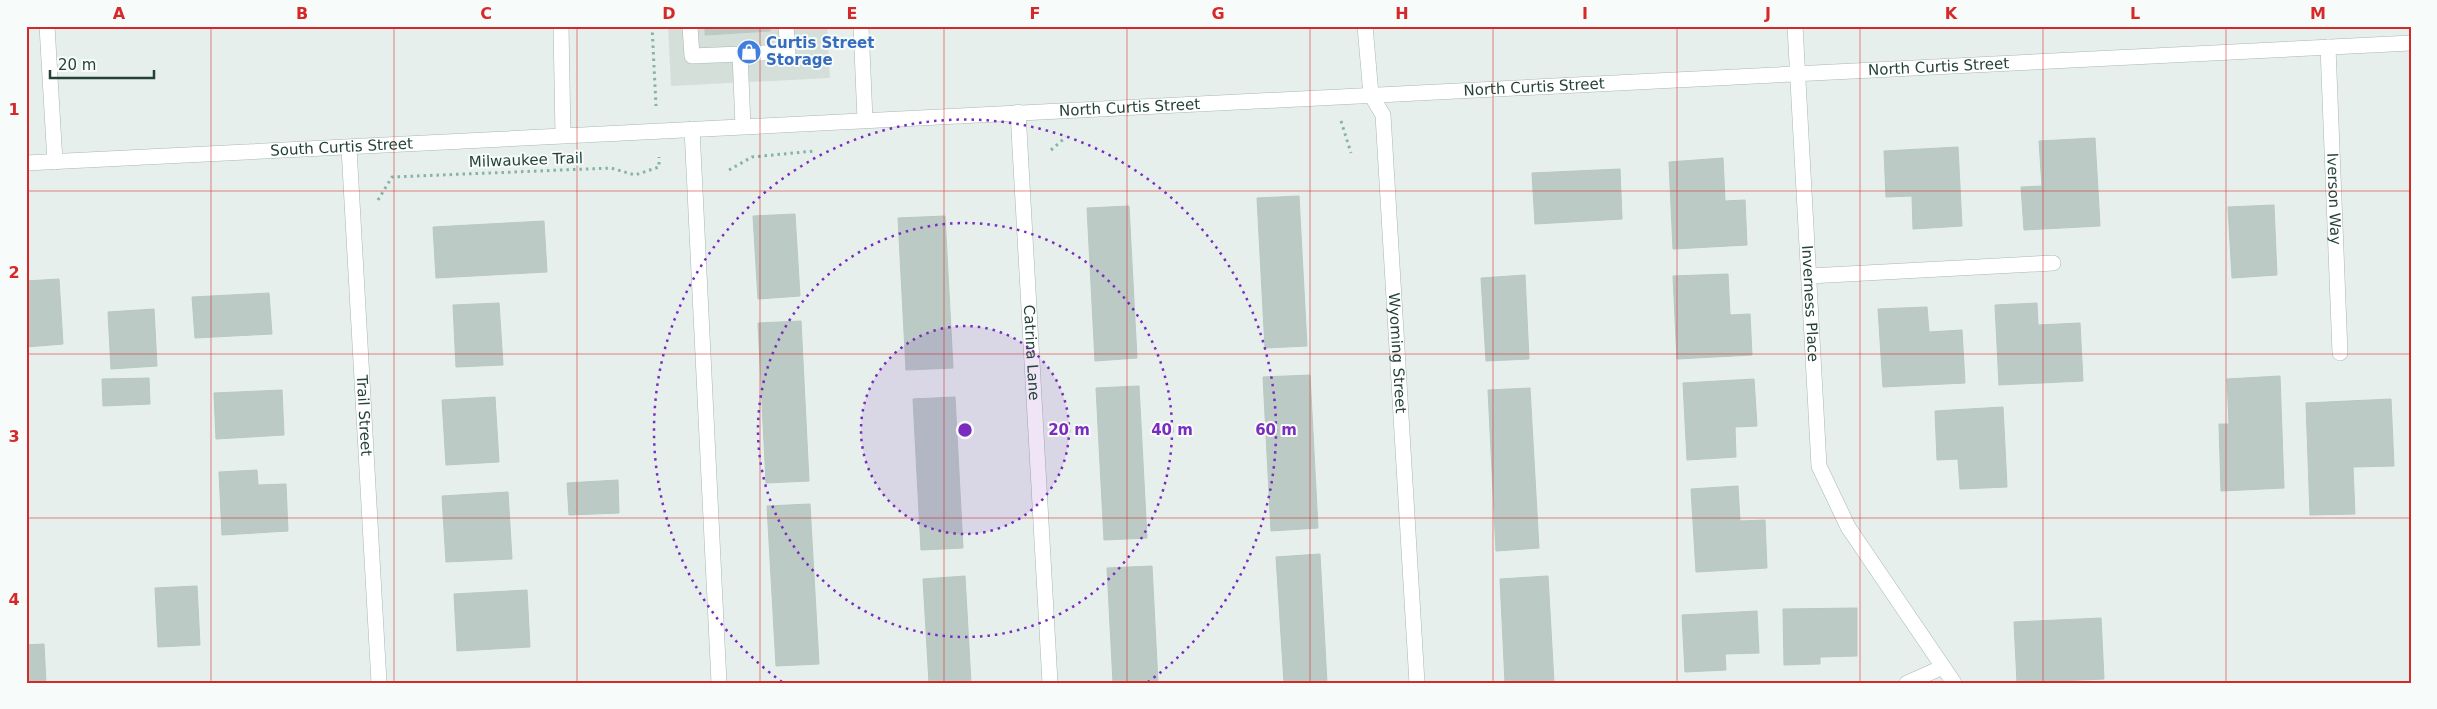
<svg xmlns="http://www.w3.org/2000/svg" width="2437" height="709" viewBox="0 0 2437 709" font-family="'DejaVu Sans',sans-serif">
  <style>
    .built { fill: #d4dfda }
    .building { fill: #bbcac4; stroke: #b8c9c2 }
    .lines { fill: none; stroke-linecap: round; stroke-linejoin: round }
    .minor-casing { stroke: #a8b8b2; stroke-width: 16 }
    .path { stroke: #86b3a5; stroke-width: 3; stroke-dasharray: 2.5 4; stroke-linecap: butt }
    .minor { stroke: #fff; stroke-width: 15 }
    .grid { fill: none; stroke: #d62828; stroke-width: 1; stroke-opacity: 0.55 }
    .ring { fill: none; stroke: #7b2cbf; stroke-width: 2.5; stroke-dasharray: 2.5 5 }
    .labels { text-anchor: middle; stroke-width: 4; stroke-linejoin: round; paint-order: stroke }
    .shop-label { font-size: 15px; font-weight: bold; fill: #366cbe; stroke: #f7fbf9; text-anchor: start }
    .street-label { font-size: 15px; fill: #24423a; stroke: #f7fbf9 }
    .centre { fill: #7b2cbf; stroke: #f7fbf9; stroke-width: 2.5 }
    .ring-label { font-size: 15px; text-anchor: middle; font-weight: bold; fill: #7b2cbf; stroke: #f7fbf9; stroke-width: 4; stroke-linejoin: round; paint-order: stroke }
    .neatline { fill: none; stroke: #d62828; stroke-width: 2 }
    .grid-label { font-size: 16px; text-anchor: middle; font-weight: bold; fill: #d62828 }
  </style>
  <rect width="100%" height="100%" fill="#e6efeb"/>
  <path class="built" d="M668,26H827L830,78L671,86Z"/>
  <g class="building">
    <path d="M705,26H770V31L705,35Z"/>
    <path d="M2095,138L2100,226L2024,230L2021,187L2042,186L2039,141Z"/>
    <path d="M1958,147L1962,226L1913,229L1912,196L1886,197L1884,151Z"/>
    <path d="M1723,158L1725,201L1745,200L1747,245L1673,249L1669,162Z"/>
    <path d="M1620,169L1622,219L1535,224L1532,173Z"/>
    <path d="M1299,196L1307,346L1265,348L1257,198Z"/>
    <path d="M2274,205L2277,275L2232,278L2228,207Z"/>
    <path d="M1129,206L1137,358L1095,361L1087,208Z"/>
    <path d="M795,214L800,296L758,299L753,216Z"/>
    <path d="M945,216L953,368L906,370L898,218Z"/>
    <path d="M544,221L547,272L436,278L433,227Z"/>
    <path d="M1728,274L1730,315L1750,314L1752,355L1677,359L1673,276Z"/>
    <path d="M1525,275L1529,359L1486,361L1481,278Z"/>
    <path d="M59,279L63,344L26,347V281Z"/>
    <path d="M269,293L272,334L195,338L192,297Z"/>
    <path d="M499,303L503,365L456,367L453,305Z"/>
    <path d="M2037,303L2038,325L2080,323L2083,381L1999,385L1995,305Z"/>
    <path d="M1927,307L1929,332L1962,330L1965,383L1883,387L1878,309Z"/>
    <path d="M154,309L157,366L111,369L108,312Z"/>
    <path d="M801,321L809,481L766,483L758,323Z"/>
    <path d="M1310,375L1318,528L1271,531L1263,377Z"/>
    <path d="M2280,376L2284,488L2221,491L2219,424H2229L2227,379Z"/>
    <path d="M149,378L150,404L103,406L102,379Z"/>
    <path d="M1754,379L1757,426L1735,427L1736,457L1687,460L1683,383Z"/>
    <path d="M1139,386L1147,538L1104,540L1096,388Z"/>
    <path d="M1530,388L1539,548L1496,551L1488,390Z"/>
    <path d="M282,390L284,435L216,439L214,393Z"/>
    <path d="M495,397L499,462L446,465L442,400Z"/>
    <path d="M955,397L963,548L921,550L913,399Z"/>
    <path d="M2391,399L2394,466L2353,467L2355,514L2310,515L2306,403Z"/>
    <path d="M2003,407L2007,487L1960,489L1958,459L1937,460L1935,411Z"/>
    <path d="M257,470L258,485L286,484L288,531L222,535L219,472Z"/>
    <path d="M618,480L619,513L569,515L567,483Z"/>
    <path d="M1738,486L1740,521L1765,520L1767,568L1696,572L1691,489Z"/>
    <path d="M508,492L512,559L446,562L442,496Z"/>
    <path d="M810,504L819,664L776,666L767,506Z"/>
    <path d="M1320,554L1327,683H1284L1276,557Z"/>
    <path d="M1152,566L1158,683H1113L1107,568Z"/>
    <path d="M965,576L971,683H929L923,579Z"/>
    <path d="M1548,576L1554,683H1505L1500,579Z"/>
    <path d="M197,586L200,645L158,647L155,588Z"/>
    <path d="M527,590L530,647L457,651L454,594Z"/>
    <path d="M1857,608V656L1820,657V664L1784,665L1783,609Z"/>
    <path d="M1757,611L1759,653L1725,654L1726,670L1685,672L1682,615Z"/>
    <path d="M2101,618L2104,679L2017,683L2014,622Z"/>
    <path d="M44,644L46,683H26V645Z"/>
  </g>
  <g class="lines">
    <defs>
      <g id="minor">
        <path d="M47,26L55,162"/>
        <path d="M561,26L563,135"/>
        <path d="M690,26L692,56L788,52L786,26"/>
        <path d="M861,26L865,120"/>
        <path id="s1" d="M1365,26L1371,95L1383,115L1417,683"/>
        <path id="s2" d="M1795,26L1819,466L1848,527L1954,683"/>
        <path id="s3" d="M2328,47L2340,353"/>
        <path d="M740,54L743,126"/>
        <path id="s4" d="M1018,112L1050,683"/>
        <path d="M692,129L719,683"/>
        <path id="s5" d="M349,148L379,683"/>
        <path id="s6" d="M26,163L2411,43"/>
        <path d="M1809,276L2053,263"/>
        <path d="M1907,683L1943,667"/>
      </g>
    </defs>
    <use href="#minor" class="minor-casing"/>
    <g class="path">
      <path d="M652,26L656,106"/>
      <path d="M1341,121L1351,153"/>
      <path d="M1051,150L1066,137"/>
      <path d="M729,170L752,157L814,151"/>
      <path d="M378,200L392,177L611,168L635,175L659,167V157"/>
    </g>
    <use href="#minor" class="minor"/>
  </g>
  <path class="grid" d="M211,26V683M394,26V683M577,26V683M760,26V683M944,26V683M1127,26V683M1310,26V683M1493,26V683M1677,26V683M1860,26V683M2043,26V683M2226,26V683M26,191H2411M26,354H2411M26,518H2411"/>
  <circle cx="965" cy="430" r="104" fill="#7b2cbf" fill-opacity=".12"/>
  <g class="ring">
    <circle cx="965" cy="430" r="104"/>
    <circle cx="965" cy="430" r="207"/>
    <path d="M782 682A311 311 0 1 1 1148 682"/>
  </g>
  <defs>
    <symbol id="shop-disc" viewBox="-11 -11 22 22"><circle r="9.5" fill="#3f7fe0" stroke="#f7fbf9"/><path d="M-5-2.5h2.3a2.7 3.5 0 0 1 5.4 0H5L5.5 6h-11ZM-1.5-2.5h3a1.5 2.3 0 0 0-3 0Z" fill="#fff"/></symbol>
  </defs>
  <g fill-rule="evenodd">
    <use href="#shop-disc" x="735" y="38" width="28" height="28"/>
  </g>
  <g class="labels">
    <g class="shop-label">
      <text x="766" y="48">Curtis Street<tspan x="766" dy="17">Storage</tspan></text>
    </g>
    <g class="street-label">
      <text dy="5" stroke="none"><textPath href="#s6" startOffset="1915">North Curtis Street</textPath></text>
      <text dy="5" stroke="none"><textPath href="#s6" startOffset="1510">North Curtis Street</textPath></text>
      <text dy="5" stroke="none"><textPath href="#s6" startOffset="1105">North Curtis Street</textPath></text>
      <text dy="5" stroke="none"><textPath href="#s6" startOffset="316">South Curtis Street</textPath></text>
      <text transform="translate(526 160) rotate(-2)" y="5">Milwaukee Trail</text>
      <text dy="5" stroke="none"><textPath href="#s3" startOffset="152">Iverson Way</textPath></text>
      <text dy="5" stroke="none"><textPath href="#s2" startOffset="278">Inverness Place</textPath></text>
      <text dy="5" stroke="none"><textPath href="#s4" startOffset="241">Catrina Lane</textPath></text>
      <text dy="5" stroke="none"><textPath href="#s1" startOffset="331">Wyoming Street</textPath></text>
      <text dy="5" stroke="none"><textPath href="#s5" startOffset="268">Trail Street</textPath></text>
    </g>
  </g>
  <circle cx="965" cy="430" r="8" class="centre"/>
  <g class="ring-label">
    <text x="1069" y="435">20 m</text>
    <text x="1172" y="435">40 m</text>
    <text x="1276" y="435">60 m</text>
  </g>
  <rect width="2437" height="709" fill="none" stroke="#f7fbf9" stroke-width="55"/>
  <path d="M50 70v8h104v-8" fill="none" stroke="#24423a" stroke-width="2.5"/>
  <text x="58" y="70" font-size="15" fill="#24423a" stroke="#f7fbf9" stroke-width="4" paint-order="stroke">20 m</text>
  <rect x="28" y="28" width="2382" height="654" class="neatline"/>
  <g class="grid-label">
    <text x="119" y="19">A</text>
    <text x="302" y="19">B</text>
    <text x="486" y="19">C</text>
    <text x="669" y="19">D</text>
    <text x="852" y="19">E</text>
    <text x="1035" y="19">F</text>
    <text x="1218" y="19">G</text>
    <text x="1402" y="19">H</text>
    <text x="1585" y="19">I</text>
    <text x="1768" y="19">J</text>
    <text x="1951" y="19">K</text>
    <text x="2135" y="19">L</text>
    <text x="2318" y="19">M</text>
    <text x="14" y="115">1</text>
    <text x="14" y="278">2</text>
    <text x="14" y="442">3</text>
    <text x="14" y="605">4</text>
  </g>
</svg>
